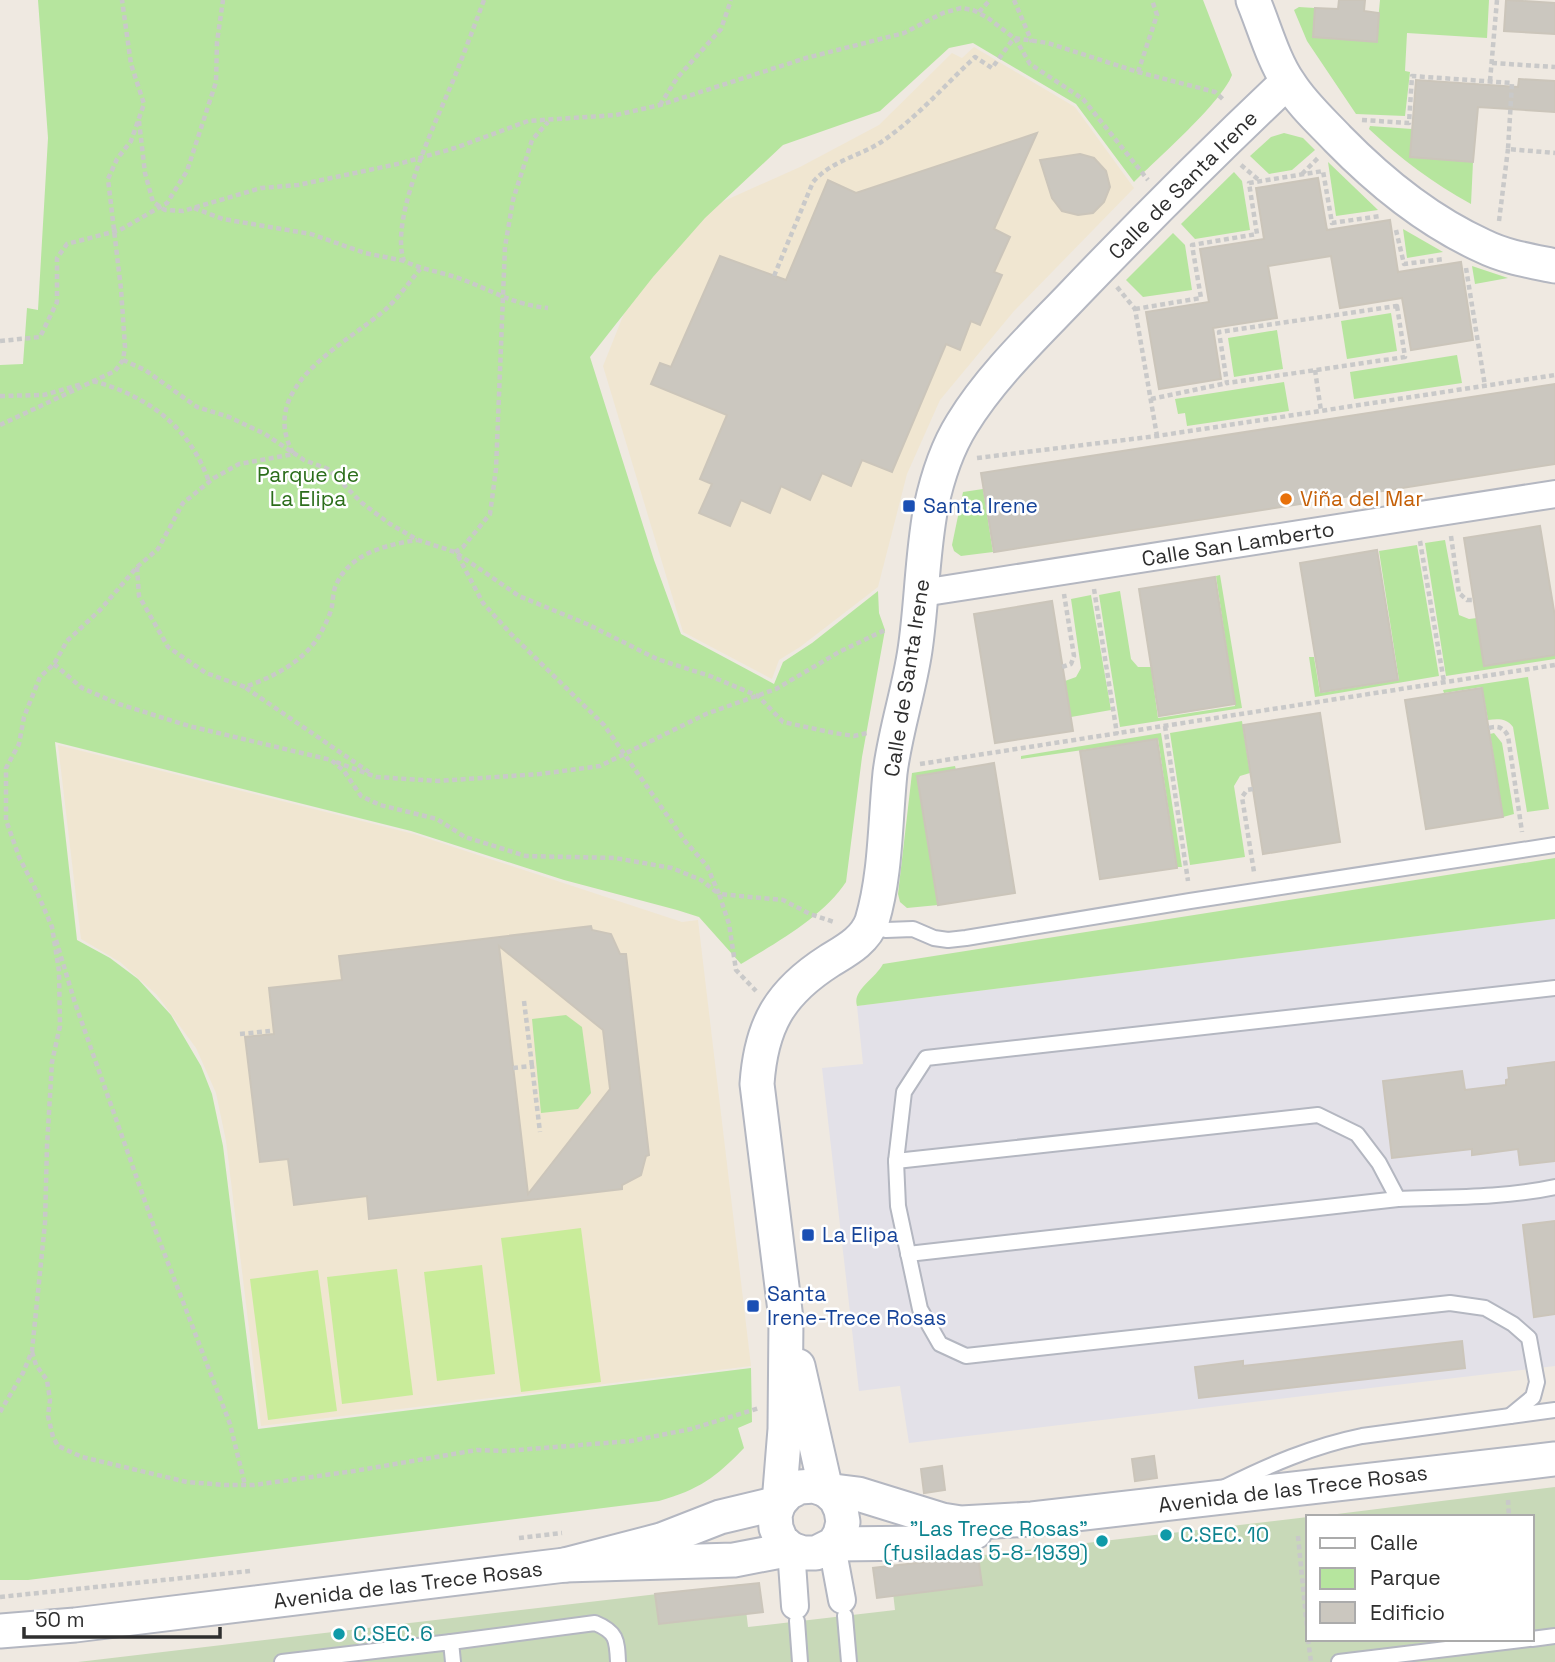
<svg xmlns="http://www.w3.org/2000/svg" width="1555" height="1662" viewBox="0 0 1555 1662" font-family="'Space Grotesk',sans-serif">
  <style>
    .industrial { fill: #e3e1e8 }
    .education { fill: #f0e6d1 }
    .green { fill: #b6e59e }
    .cemetery { fill: #c8d9b8 }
    .pitch { fill: #c9ec9a }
    .building { fill: #cbc7bf; stroke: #cbc5ba; stroke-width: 2; fill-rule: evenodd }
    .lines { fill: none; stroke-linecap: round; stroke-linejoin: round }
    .service-casing { stroke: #b4b7c1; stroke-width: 18 }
    .minor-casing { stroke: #b4b7c1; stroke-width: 30 }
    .tertiary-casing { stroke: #b4b7c1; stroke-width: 37 }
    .path { stroke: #c9c9c9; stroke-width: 4.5; stroke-dasharray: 5 3.5; stroke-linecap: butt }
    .service { stroke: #fff; stroke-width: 14 }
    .minor { stroke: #fff; stroke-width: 26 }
    .tertiary { stroke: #fff; stroke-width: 33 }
    .food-dot { fill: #e8710a; stroke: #fff; stroke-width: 2.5 }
    .transit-dot { fill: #1a4fb4; stroke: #fff; stroke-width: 2.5 }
    .culture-dot { fill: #0f9aa8; stroke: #fff; stroke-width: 2.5 }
    .labels { text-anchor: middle; stroke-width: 5; stroke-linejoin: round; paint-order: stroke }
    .street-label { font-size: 21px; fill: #2e2e2e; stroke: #fff }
    .park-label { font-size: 21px; fill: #2c6e1b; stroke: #fff }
    .food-label { font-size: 21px; fill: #c56008; stroke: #fff; text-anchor: start }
    .transit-label { font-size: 21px; fill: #164399; stroke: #fff; text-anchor: start }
    .culture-label { font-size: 21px; fill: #0d838f; stroke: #fff; text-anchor: start }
  </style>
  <rect width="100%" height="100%" fill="#efe9e1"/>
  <path class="industrial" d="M1555,919V1366L909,1443L900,1386L859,1391L822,1068L863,1064L857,1006Z"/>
  <g class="education">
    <path d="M974,47L1075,107L1134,188L1014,311L940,400L907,474L878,587L800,647L779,660L772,679L683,632L603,366L657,231L800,167L879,125L952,53L962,58Z"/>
    <path d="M58,745L414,834L682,922L698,920L751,1366L261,1426L226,1141L216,1093L196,1048L157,995L120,962L81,939Z"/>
  </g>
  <g class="green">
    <path d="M38,0H1203L1232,75C1222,102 1158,158 1134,182L1076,104L973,43L949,48L880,111L783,145L705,218L653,277L590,357L654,560L681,634L774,684L783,662L812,643L878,591L879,613L885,630L862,757L846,882C824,916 776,943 741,964L699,917L677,910L564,880L411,831L55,742L77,940L110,958L138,979L171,1015L201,1066L212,1094L223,1146L258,1429L751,1368L752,1422L738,1428L744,1448C715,1478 700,1489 659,1501L28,1580H0V365L23,364L27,308L38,310L48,138Z"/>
    <path d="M1380,0H1489L1487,38L1407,33L1405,71L1410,72L1405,116L1356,114L1307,41L1294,10L1299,7L1315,8L1313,37L1376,42Z"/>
    <path d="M1370,126L1412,129L1410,157L1473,162L1471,204C1433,183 1401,159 1369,129Z"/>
    <path d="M1284,133L1303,138L1315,150L1292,170L1269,174L1250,156L1271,137Z"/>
    <path d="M1328,162L1378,210L1336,216Z"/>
    <path d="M1234,172L1242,181L1250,230L1195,239L1181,224Z"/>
    <path d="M1403,229L1443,252L1407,258Z"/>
    <path d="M1173,233L1185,245L1192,290L1143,297L1126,280Z"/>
    <path d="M1472,266L1508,278L1475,284Z"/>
    <path d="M1391,313L1397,351L1347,359L1341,321Z"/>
    <path d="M1277,330L1283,369L1234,377L1228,338Z"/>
    <path d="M1457,355L1462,383L1354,399L1350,372Z"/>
    <path d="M1284,382L1289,411L1187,426L1185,413L1178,414L1175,399Z"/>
    <path d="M983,489L993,552L961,556L954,551L952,545L963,492Z"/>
    <path d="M1445,540L1459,615L1469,619L1477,618L1555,655V659L1446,676L1425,543Z"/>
    <path d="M1417,545L1439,676L1315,697L1309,657H1314L1320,693L1399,680L1379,551Z"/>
    <path d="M1220,575L1242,708L1120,727L1099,595L1120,591L1131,659L1138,667H1151L1158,718L1235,706L1216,576Z"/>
    <path d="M1091,595L1111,710L1071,717L1065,681L1076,677L1081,668L1071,599Z"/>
    <path d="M1528,677L1549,809L1527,812L1513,727C1506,718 1498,719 1488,720L1482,687L1444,693L1443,690Z"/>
    <path d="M1242,721L1250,773L1240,776L1234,786L1245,857L1190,865L1170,733Z"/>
    <path d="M1161,733L1182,867H1177L1158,739L1021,759V756Z"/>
    <path d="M1494,733L1502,743L1514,814L1503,817L1490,734Z"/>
    <path d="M955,766L956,770L917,776L938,905L907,908L900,902L898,894L912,773Z"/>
    <path d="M1555,858V919L857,1006C852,990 875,979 883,964Z"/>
    <path d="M566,1015L582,1027L591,1093L578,1109L541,1113L532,1019Z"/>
  </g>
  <path class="cemetery" d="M1555,1487V1662H78L743,1584L748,1627L895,1610L890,1566L1308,1517V1639H1532V1517H1313Z"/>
  <g class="pitch">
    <path d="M581,1228L601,1382L521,1392L501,1238Z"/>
    <path d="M482,1265L495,1374L437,1381L424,1272Z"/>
    <path d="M397,1269L413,1395L342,1404L327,1277Z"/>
    <path d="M318,1270L337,1411L268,1420L250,1279Z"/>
  </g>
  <g class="building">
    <path d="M1339,0H1365L1364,11L1379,13L1377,42L1313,37L1315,8L1338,9Z"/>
    <path d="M1506,0L1555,3V34L1504,31Z"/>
    <path d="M1519,79L1555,81V112L1478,107L1473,162L1410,157L1416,80L1518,87Z"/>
    <path d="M1037,133L994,229L1010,237L994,272L1002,275L980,325L971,321L960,350L946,344L892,472L862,460L851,486L822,473L810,500L781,486L770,513L741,500L730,526L699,513L712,484L700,479L727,415L651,384L660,363L671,367L720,256L786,280L828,180L856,193Z"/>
    <path d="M1080,154L1094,158L1106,171L1110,187L1104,202L1093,213L1078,215L1062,211L1052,198L1040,160Z"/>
    <path d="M1318,178L1327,230L1390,220L1398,272L1461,262L1473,340L1411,350L1402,298L1340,308L1331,256L1268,266L1277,318L1213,328L1221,379L1159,389L1146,312L1209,302L1200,249L1264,239L1256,188Z"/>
    <path d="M1555,384V464L994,552L981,473Z"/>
    <path d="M1540,526L1555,617V655L1484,666L1464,538Z"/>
    <path d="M1377,550L1398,680L1321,692L1300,563Z"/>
    <path d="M1215,577L1235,704L1159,716L1139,589Z"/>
    <path d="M1052,601L1073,731L995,743L974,614Z"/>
    <path d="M1482,688L1503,817L1426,829L1405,700Z"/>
    <path d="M1320,713L1340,842L1263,854L1243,725Z"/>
    <path d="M1157,739L1177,868L1100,879L1080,751Z"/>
    <path d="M994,763L1015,893L938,905L917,776Z"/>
    <path d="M591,926L592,930L611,934L620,954H626L649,1155L646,1156L641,1175L622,1185V1189L369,1219L367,1196L294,1205L288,1159L260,1162L245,1037L274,1034L269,988L342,980L339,956ZM499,946L603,1030L610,1089L528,1194Z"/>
    <path d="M1555,1062V1161L1520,1165L1518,1149L1472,1155V1149L1392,1158L1383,1081L1462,1071L1465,1090L1506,1085V1080L1509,1079L1508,1068Z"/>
    <path d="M1555,1221V1314L1534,1317L1523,1225Z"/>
    <path d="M1462,1341L1465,1368L1199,1398L1195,1367L1243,1361V1366Z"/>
    <path d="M1154,1456L1157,1478L1135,1481L1132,1459Z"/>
    <path d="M942,1466L945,1490L924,1493L921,1469Z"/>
    <path d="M978,1556L982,1585L877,1598L873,1568Z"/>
    <path d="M759,1583L763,1612L659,1624L655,1594Z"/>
  </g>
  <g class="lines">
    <defs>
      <g id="service">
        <path d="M870,926L886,930L913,929L934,938L948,940L966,938L1190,901L1555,845"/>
        <path d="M896,1161L1318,1115L1357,1134L1379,1163L1398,1199"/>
        <path d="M908,1254L1398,1199C1450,1197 1504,1198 1555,1187"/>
        <path d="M1510,1416L1533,1397L1537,1382L1529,1338L1513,1324L1485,1308L1450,1303L966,1356L940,1344L920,1309L898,1206L896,1161L904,1092L926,1058L1555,988"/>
        <path d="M1225,1487C1269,1465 1313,1446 1362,1436L1555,1410"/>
        <path d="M845,1616L849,1662"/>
        <path d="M797,1621L800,1662"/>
        <path d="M1532,1639L1555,1636"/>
        <path d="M451,1642L595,1623C617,1632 617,1640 618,1662"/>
        <path d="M282,1662L451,1642L453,1662"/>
        <path d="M1339,1662L1529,1639"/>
      </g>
      <g id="minor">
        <path d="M922,593L1555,494"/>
        <path d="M832,1546L842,1600"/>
        <path d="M791,1549L795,1606"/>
      </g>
      <g id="tertiary">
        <path d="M1253,0C1264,26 1273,60 1289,83C1302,104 1321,121 1338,139C1380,182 1428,221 1483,246C1505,257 1531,261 1555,266"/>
        <path d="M798,1366L826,1490"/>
        <path d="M834,1544L927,1543L975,1532"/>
        <path d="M791,1549L781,1540L776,1528L775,1515L779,1503L785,1429L786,1319L757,1084C761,1026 779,993 829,961C845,951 865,941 872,921C886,874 885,822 890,773C895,732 909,691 915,650C922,603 922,554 931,507C937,479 947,448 962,424C992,375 1036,334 1075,293C1144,221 1215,150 1287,82"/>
        <path d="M565,1565L661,1540L720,1517L779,1503L788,1493L800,1487L814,1486L826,1490L858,1494L942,1520L961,1523L1032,1519L1555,1459"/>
        <path d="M0,1631L75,1625L565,1565L734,1560L791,1549L803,1553H816L834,1544L840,1534L843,1522L841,1510L836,1499L826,1490"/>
      </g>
    </defs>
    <use href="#service" class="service-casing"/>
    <use href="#minor" class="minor-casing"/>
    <use href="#tertiary" class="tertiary-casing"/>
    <g class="path">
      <path d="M484,0C475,24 466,48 457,71C440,114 388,217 404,261C423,270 442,272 461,279C494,291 511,304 548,308"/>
      <path d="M1014,0L1032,42"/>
      <path d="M979,12L990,0"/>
      <path d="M1015,38L1030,64L1083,99L1148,180"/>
      <path d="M1492,63L1555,67"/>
      <path d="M1138,72L1157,15L1152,0"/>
      <path d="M1490,81L1497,0"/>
      <path d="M660,105L677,78L721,29L731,0"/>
      <path d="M1362,120L1409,123L1412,76L1512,83L1508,149L1555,153"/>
      <path d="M139,121L145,173L153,202L165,210L183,211L261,188L298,185L402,163L455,148L528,121L616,115L660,105L806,58L904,33L943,13L961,8L973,10L988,18L1014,38L1048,43L1138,72L1215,92L1225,101"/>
      <path d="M1241,165L1260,181"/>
      <path d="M1302,174L1318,158"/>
      <path d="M194,208L223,219L311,234L365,253L405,261"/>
      <path d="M1499,221L1508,149"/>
      <path d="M1396,230L1404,264L1444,259"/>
      <path d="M1466,268L1485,386"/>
      <path d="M774,276L813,182C830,162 856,157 878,144C914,121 944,86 975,57L992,68L1014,38"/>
      <path d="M1117,287L1135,309L1157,436"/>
      <path d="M1397,306L1405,357L1227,383L1219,332Z"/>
      <path d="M1135,309L1201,298L1192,245L1257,234L1249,183L1323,171L1332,223L1380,216"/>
      <path d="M0,341L40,337L57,302V258L67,244L120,230L167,203L187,171L216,82L217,42L223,0"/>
      <path d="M123,360L145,370L197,407L229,417L265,434L304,460L328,469L362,503L390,524L418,540L455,552L519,596L587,624L657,659L710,676L758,696L783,722L834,733L854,736L867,733"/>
      <path d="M1315,370L1321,411"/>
      <path d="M93,381C148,396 190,427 209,482"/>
      <path d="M0,396L44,395L82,384"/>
      <path d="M1151,399L1227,383"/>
      <path d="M0,425L115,371L123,360L125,347L121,289L108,179L117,159L131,141L144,104L131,64L122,0"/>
      <path d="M293,453C257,387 344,345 385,310C398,298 409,283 420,269"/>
      <path d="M977,458L1157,436L1555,375"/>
      <path d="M1451,536L1459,593L1467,600H1474"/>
      <path d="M1420,541L1444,682"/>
      <path d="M455,552L463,547L490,514L496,469L505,247L513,200L532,140L548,122"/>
      <path d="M458,556L483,603L511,634L604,725L685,841L707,866L719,894L783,900L810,914L834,922"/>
      <path d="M137,567L139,596L168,647L206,673L245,687C273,677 303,662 319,636C324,627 330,616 332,606C333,600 333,591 336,585C350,553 386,545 417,540"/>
      <path d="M1094,589L1117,734"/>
      <path d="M54,664L82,688L119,704L189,726L331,760L344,771L361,796L380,805L437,819L465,837L526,856L615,858L672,868L701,880L719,894L729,924L736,970L756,991"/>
      <path d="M1062,667L1071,664L1074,656L1064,594"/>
      <path d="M246,688L369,772"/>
      <path d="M1165,726L1188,881"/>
      <path d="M1489,728C1498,725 1504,728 1508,736L1522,832"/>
      <path d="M336,762L376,777L438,781L540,774L600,766L706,714L776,689L839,652L885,630"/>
      <path d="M920,764L1555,665"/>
      <path d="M1253,789L1247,790L1242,797L1254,872"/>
      <path d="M56,940L75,1003L153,1224L230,1424L245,1485"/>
      <path d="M524,1001L532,1066"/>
      <path d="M240,1034L270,1031"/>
      <path d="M513,1068L532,1066L540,1132"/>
      <path d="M32,1352L36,1365L47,1380L50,1400L48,1416L53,1437L58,1446L82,1457L187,1482L225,1485H254L354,1471L477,1450L505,1451L631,1441L691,1429L759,1408"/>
      <path d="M0,1412L23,1373L32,1351L45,1223L47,1146L52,1062L60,1026L59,971L52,927L37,892L19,857L6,820V768L19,744L24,717L40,677L54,664L67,641L100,610L137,567L158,549L183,503L214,478L239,464L294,454"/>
      <path d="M1508,1500L1509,1517"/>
      <path d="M1298,1536L1308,1638"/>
      <path d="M519,1538L562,1533"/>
      <path d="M0,1597L250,1571"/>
      <path d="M1308,1639L1311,1662"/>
    </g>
    <use href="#service" class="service"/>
    <use href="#minor" class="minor"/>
    <use href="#tertiary" class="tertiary"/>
  </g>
  <circle class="food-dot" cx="1286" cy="499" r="7"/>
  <g class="transit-dot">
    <rect x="902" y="499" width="14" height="14" rx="3.5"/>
    <rect x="801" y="1228" width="14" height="14" rx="3.5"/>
    <rect x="746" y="1299" width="14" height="14" rx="3.5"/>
  </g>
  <g class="culture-dot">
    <circle cx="1166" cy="1535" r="7"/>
    <circle cx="1102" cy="1541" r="7"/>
    <circle cx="339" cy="1634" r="7"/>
  </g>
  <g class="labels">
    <g class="street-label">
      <text transform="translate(1183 185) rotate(-45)" y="7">Calle de Santa Irene</text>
      <text transform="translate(1238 544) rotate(-9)" y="7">Calle San Lamberto</text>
      <text transform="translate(907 678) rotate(-81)" y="7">Calle de Santa Irene</text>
      <text transform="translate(1293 1489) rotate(-7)" y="7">Avenida de las Trece Rosas</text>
      <text transform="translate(408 1585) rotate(-7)" y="7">Avenida de las Trece Rosas</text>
    </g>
    <g class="park-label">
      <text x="308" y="482">Parque de<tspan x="308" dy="24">La Elipa</tspan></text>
    </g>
    <g class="food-label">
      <text x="1300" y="506">Viña del Mar</text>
    </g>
    <g class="transit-label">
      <text x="923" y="513">Santa Irene</text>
      <text x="822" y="1242">La Elipa</text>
      <text x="767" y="1301">Santa<tspan x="767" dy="24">Irene-Trece Rosas</tspan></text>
    </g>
    <g class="culture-label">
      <text x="1088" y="1536" text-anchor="end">"Las Trece Rosas"<tspan x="1088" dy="24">(fusiladas 5-8-1939)</tspan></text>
      <text x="1180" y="1542">C.SEC. 10</text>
      <text x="353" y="1641">C.SEC. 6</text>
    </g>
  </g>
  <rect x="1306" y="1515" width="228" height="126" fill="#ffffff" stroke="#ababab" stroke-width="2"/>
  <rect x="1320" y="1538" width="35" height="10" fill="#ffffff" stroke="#ababab" stroke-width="2"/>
  <text x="1370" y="1550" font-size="21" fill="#2e2e2e">Calle</text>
  <rect x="1320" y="1568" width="35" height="21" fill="#b6e59e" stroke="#ababab" stroke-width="2"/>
  <text x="1370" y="1585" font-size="21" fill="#2e2e2e">Parque</text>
  <rect x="1320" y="1602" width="35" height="21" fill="#cbc7bf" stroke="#ababab" stroke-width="2"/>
  <text x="1370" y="1620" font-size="21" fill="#2e2e2e">Edificio</text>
  <path d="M24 1627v10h196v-10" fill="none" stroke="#2e2e2e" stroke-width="3.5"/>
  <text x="35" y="1627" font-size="21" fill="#2e2e2e" stroke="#ffffff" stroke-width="5" paint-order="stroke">50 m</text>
</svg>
